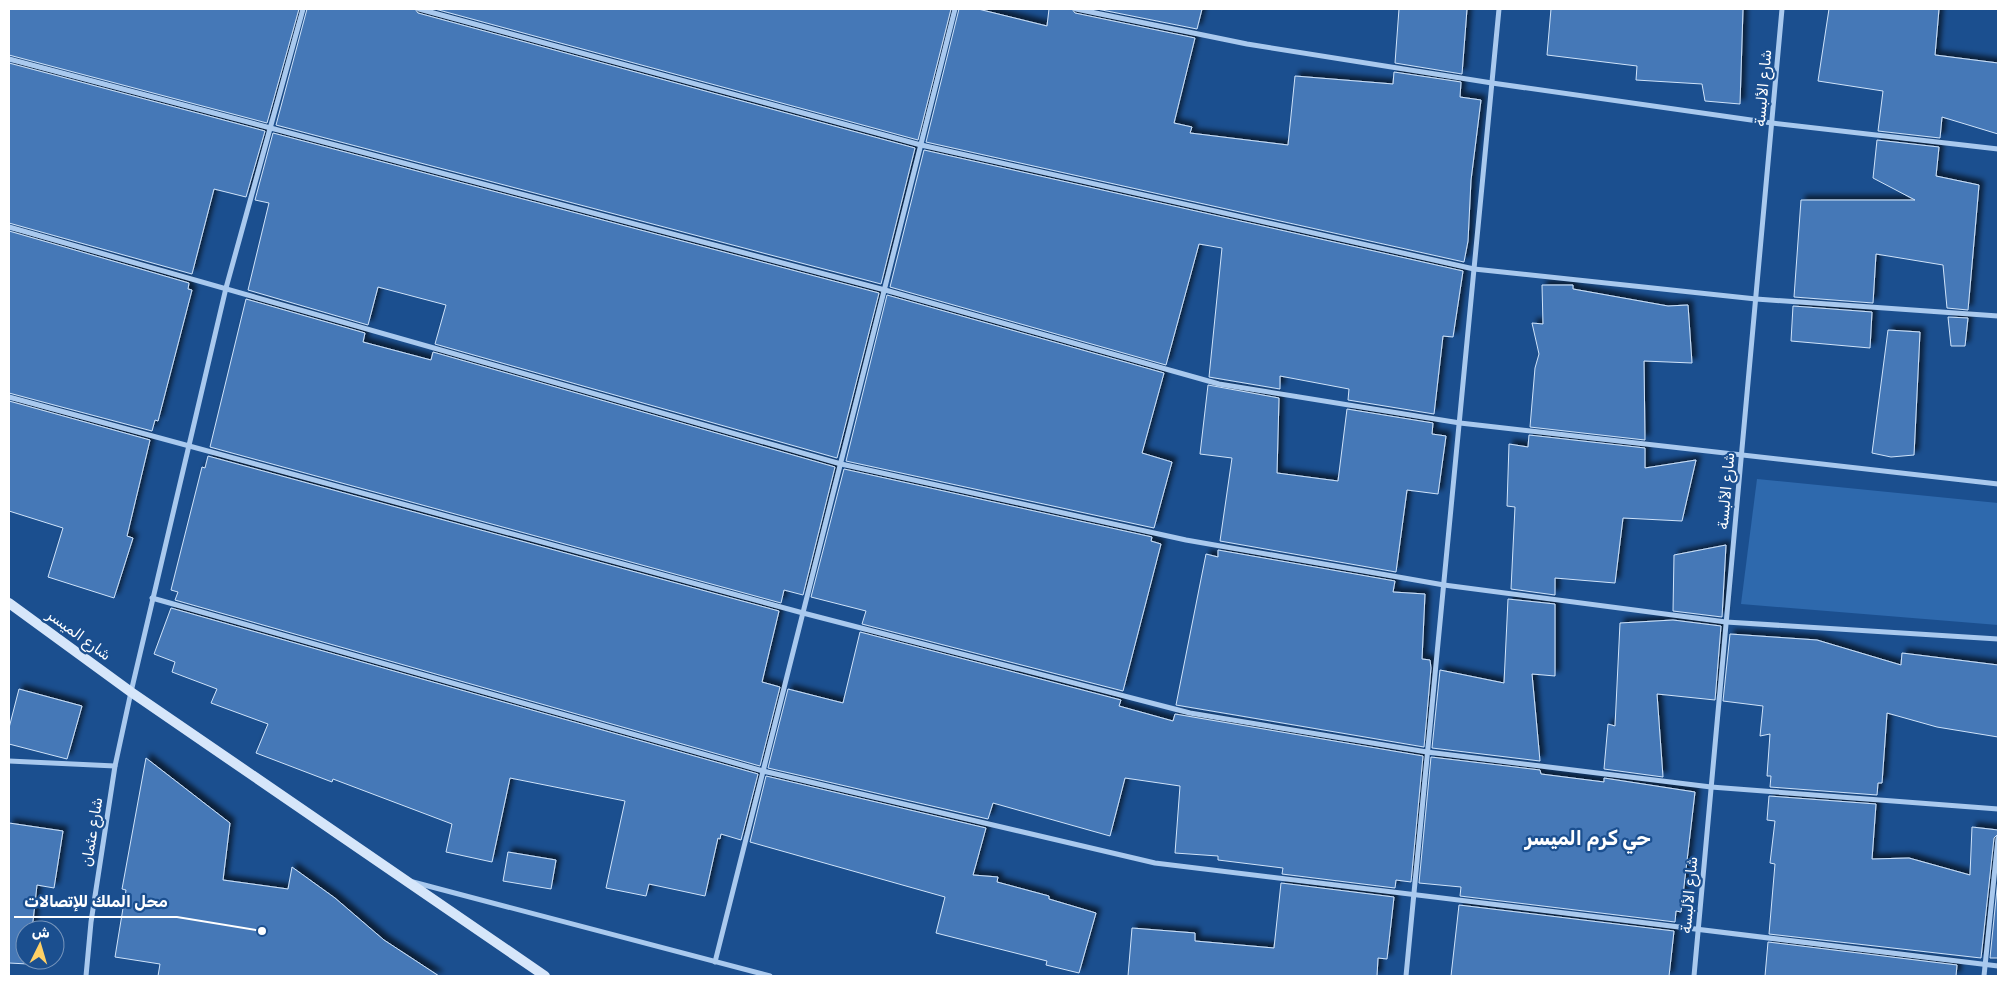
<svg xmlns="http://www.w3.org/2000/svg" width="2007" height="985" viewBox="0 0 2007 985" font-family="Rubik,'Noto Sans Arabic',sans-serif">
  <style>
    .green { fill: #2e69ad }
    .building { fill: #4478b7; stroke: #cfe3fa; filter: url(#shadow) }
    .lines { fill: none; stroke-linecap: round; stroke-linejoin: round }
    .minor { stroke: #a9c9ee; stroke-width: 5 }
    .secondary { stroke: #d6e6fa; stroke-width: 10 }
    .labels { text-anchor: middle; stroke-width: 4.5; stroke-linejoin: round; paint-order: stroke }
    .street-label { font-size: 15px; fill: #fff; stroke: #1b4f8f }
    .district-label { font-size: 20px; font-weight: bold; fill: #fff; stroke: #1b4f8f }
    .leader { fill: none; stroke: #fff; stroke-width: 2 }
    .callout-dot { fill: #fff; stroke: #1b4f8f; stroke-width: 2 }
    .callout-label { font-size: 16px; text-anchor: middle; font-weight: bold; fill: #fff; stroke: #1b4f8f; stroke-width: 4.5; stroke-linejoin: round; paint-order: stroke }
  </style>
  <defs>
    <filter id="shadow"><feDropShadow dx="4.5" dy="-4.5" stdDeviation="2.5" flood-color="#0009"/></filter>
  </defs>
  <rect width="100%" height="100%" fill="#1b4f8f"/>
  <path class="green" d="M1757,479L1998,503V625L1741,604Z"/>
  <g class="building">
    <path d="M9,9H299L267,123L9,55Z"/>
    <path d="M307,9H415L418,13L915,148L881,284L276,125Z"/>
    <path d="M435,9H951L918,140Z"/>
    <path d="M959,9H978L1047,26L1049,9H1072L1075,13L1195,38L1174,123L1192,127L1190,133L1288,145L1295,76L1393,84L1394,72L1461,82L1460,97L1481,100L1471,180L1468,241L1464,262L926,142Z"/>
    <path d="M1097,9H1202L1197,29Z"/>
    <path d="M1399,9H1467L1462,74L1395,63Z"/>
    <path d="M1551,9H1743L1740,104L1705,101L1702,84L1636,80L1637,66L1547,55Z"/>
    <path d="M1829,9H1939L1935,55L1998,63V134L1942,117L1940,138L1878,131L1883,91L1818,81Z"/>
    <path d="M9,63L265,131L246,197L214,189L192,274L9,223Z"/>
    <path d="M273,133L879,293L837,458L435,344L446,305L378,287L368,325L248,290L269,203L255,200Z"/>
    <path d="M1877,140L1939,147L1936,176L1979,185L1968,310L1947,308L1943,265L1876,254L1873,303L1794,297L1801,200H1915L1873,178Z"/>
    <path d="M924,150L1463,271L1453,337L1443,336L1434,414L1348,400L1349,389L1280,376V389L1209,377L1222,248L1199,244L1166,365L890,287Z"/>
    <path d="M9,231L189,283L188,289L192,290L158,421L155,420L152,431L9,393Z"/>
    <path d="M1542,285H1573V289L1668,306L1688,305L1692,363L1644,361L1645,440L1530,427L1535,368L1539,354L1532,323L1543,324Z"/>
    <path d="M887,295L1164,373L1142,453L1172,462L1154,528L846,461Z"/>
    <path d="M246,299L365,333L363,342L431,360L433,352L835,467L803,595L784,590L781,603L210,447Z"/>
    <path d="M1793,306L1872,312L1870,348L1791,341Z"/>
    <path d="M1948,317L1968,318L1965,346H1951Z"/>
    <path d="M1888,330L1920,332L1914,455L1891,457L1872,453Z"/>
    <path d="M1208,385L1279,398L1277,473L1338,481L1347,409L1433,423L1432,434L1446,436L1438,494L1407,490L1396,572L1220,541L1232,458L1200,454Z"/>
    <path d="M9,401L150,440L127,536L133,538L114,598L48,577L63,528L9,511Z"/>
    <path d="M1529,435L1645,448V468L1696,460L1682,521L1623,518L1615,583L1555,578V595L1511,589L1515,507L1507,506L1509,444L1528,447Z"/>
    <path d="M208,456L779,611L762,682L780,687L760,766L175,600L178,592L171,590L202,467L205,468Z"/>
    <path d="M844,469L1152,537L1151,541L1161,544L1123,691L862,624L866,611L811,597Z"/>
    <path d="M1726,545L1722,617L1673,611L1674,555Z"/>
    <path d="M1218,550L1395,581L1393,592L1425,594L1422,659L1430,660L1431,668L1424,747L1176,705L1206,554L1218,557Z"/>
    <path d="M1508,599L1555,604V676L1532,674L1540,761L1432,748L1440,670L1504,683Z"/>
    <path d="M171,608L758,774L741,840L721,834L720,839L718,838L705,896L649,884L646,896L606,888L625,801L510,778L492,862L446,852L452,824L333,779L332,782L256,753L268,724L211,703L217,689L172,672L175,662L154,654Z"/>
    <path d="M1673,620L1721,626L1715,700L1657,694L1663,777L1604,769L1608,724L1615,726L1620,623Z"/>
    <path d="M860,632L1121,700L1119,706L1173,721L1175,714L1423,756L1411,882L1396,880L1395,888L1282,874L1283,868L1218,860V856L1175,853L1180,786L1125,778L1110,836L993,803L988,819L768,768L788,689L843,703Z"/>
    <path d="M1730,634L1817,640L1901,665L1902,653L1998,665V737L1937,727L1887,713L1882,783H1878L1877,795L1770,787L1771,776H1767L1770,734L1760,736L1763,706L1723,701Z"/>
    <path d="M19,689L82,706L67,759L9,744V728Z"/>
    <path d="M1431,757L1540,770L1541,774L1604,782V778L1695,792L1681,912L1676,911L1675,922L1460,896L1461,887L1419,883Z"/>
    <path d="M146,758L230,823L223,880L288,889L292,867L335,898L384,940L439,976H158L160,964L115,957L126,890L122,889Z"/>
    <path d="M766,776L986,828L973,875L998,877L997,882L1049,896V899L1096,913L1079,973L1046,965L1047,961L936,933L945,897L750,842Z"/>
    <path d="M1769,796L1876,804L1872,859L1909,858L1970,875L1972,827L1998,830V834L1994,838L1981,958L1769,934L1775,864L1770,863L1775,821L1767,820Z"/>
    <path d="M9,823L63,831L54,888L37,885L32,930H25V960H28V964L9,963Z"/>
    <path d="M508,852L556,860L551,889L503,881Z"/>
    <path d="M1998,879V958H1990Z"/>
    <path d="M1281,883L1394,897L1387,959L1378,958L1377,976H1128L1132,928L1195,933V941L1274,948Z"/>
    <path d="M1459,905L1674,931L1669,976H1451Z"/>
    <path d="M1768,942L1957,965L1956,976H1765Z"/>
  </g>
  <g class="lines">
    <g class="minor">
      <path d="M419,9L921,145L1474,269L1756,299L1998,316"/>
      <path d="M1076,9L1247,44L1492,83L1772,123L1998,149"/>
      <path d="M9,59L885,290L1219,384L1460,423L1998,484"/>
      <path d="M9,227L841,464L1186,540L1444,585L1726,622L1998,639"/>
      <path d="M9,397L803,613L1190,713L1427,752L1711,787L1998,809"/>
      <path d="M152,598L763,771L1155,863L1998,966"/>
      <path d="M9,761L115,766"/>
      <path d="M413,882L770,976"/>
      <path d="M715,962L955,9"/>
      <path d="M86,976L91,922L115,766L131,692L226,288L303,9"/>
      <path d="M1406,976L1499,9"/>
      <path d="M1694,976L1782,9"/>
      <path d="M1984,976L1998,838"/>
    </g>
    <path class="secondary" d="M9,603L131,692L545,976"/>
  </g>
  <g class="labels">
    <g class="street-label">
      <text transform="translate(1763 88) rotate(-85)" y="5">شارع الألبسة</text>
      <text transform="translate(1726 491) rotate(-85)" y="5">شارع الألبسة</text>
      <text transform="translate(79 635) rotate(36)" y="5">شارع الميسر</text>
      <text transform="translate(92 832) rotate(-81)" y="5">شارع عثمان</text>
      <text transform="translate(1689 895) rotate(-85)" y="5">شارع الألبسة</text>
    </g>
    <g class="district-label">
      <text x="1588" y="845">حي كرم الميسر</text>
    </g>
  </g>
  <path class="leader" d="M262 931L177 917H14"/>
  <circle class="callout-dot" cx="262" cy="931" r="5"/>
  <g class="callout-label">
    <text x="96" y="907">محل الملك للإتصالات</text>
  </g>
  <rect width="2007" height="985" fill="none" stroke="#ffffff" stroke-width="20"/>
  <g transform="translate(40 945) rotate(5)"><circle r="24" fill="#1b4f8f" stroke="#7695bc"/>
  <path d="M0-4L9 19L0 12L-9 19Z" fill="#ffd166"/>
  <text y="-8" font-size="14" font-weight="bold" text-anchor="middle" fill="#ffffff">ش</text>
  </g>
</svg>
